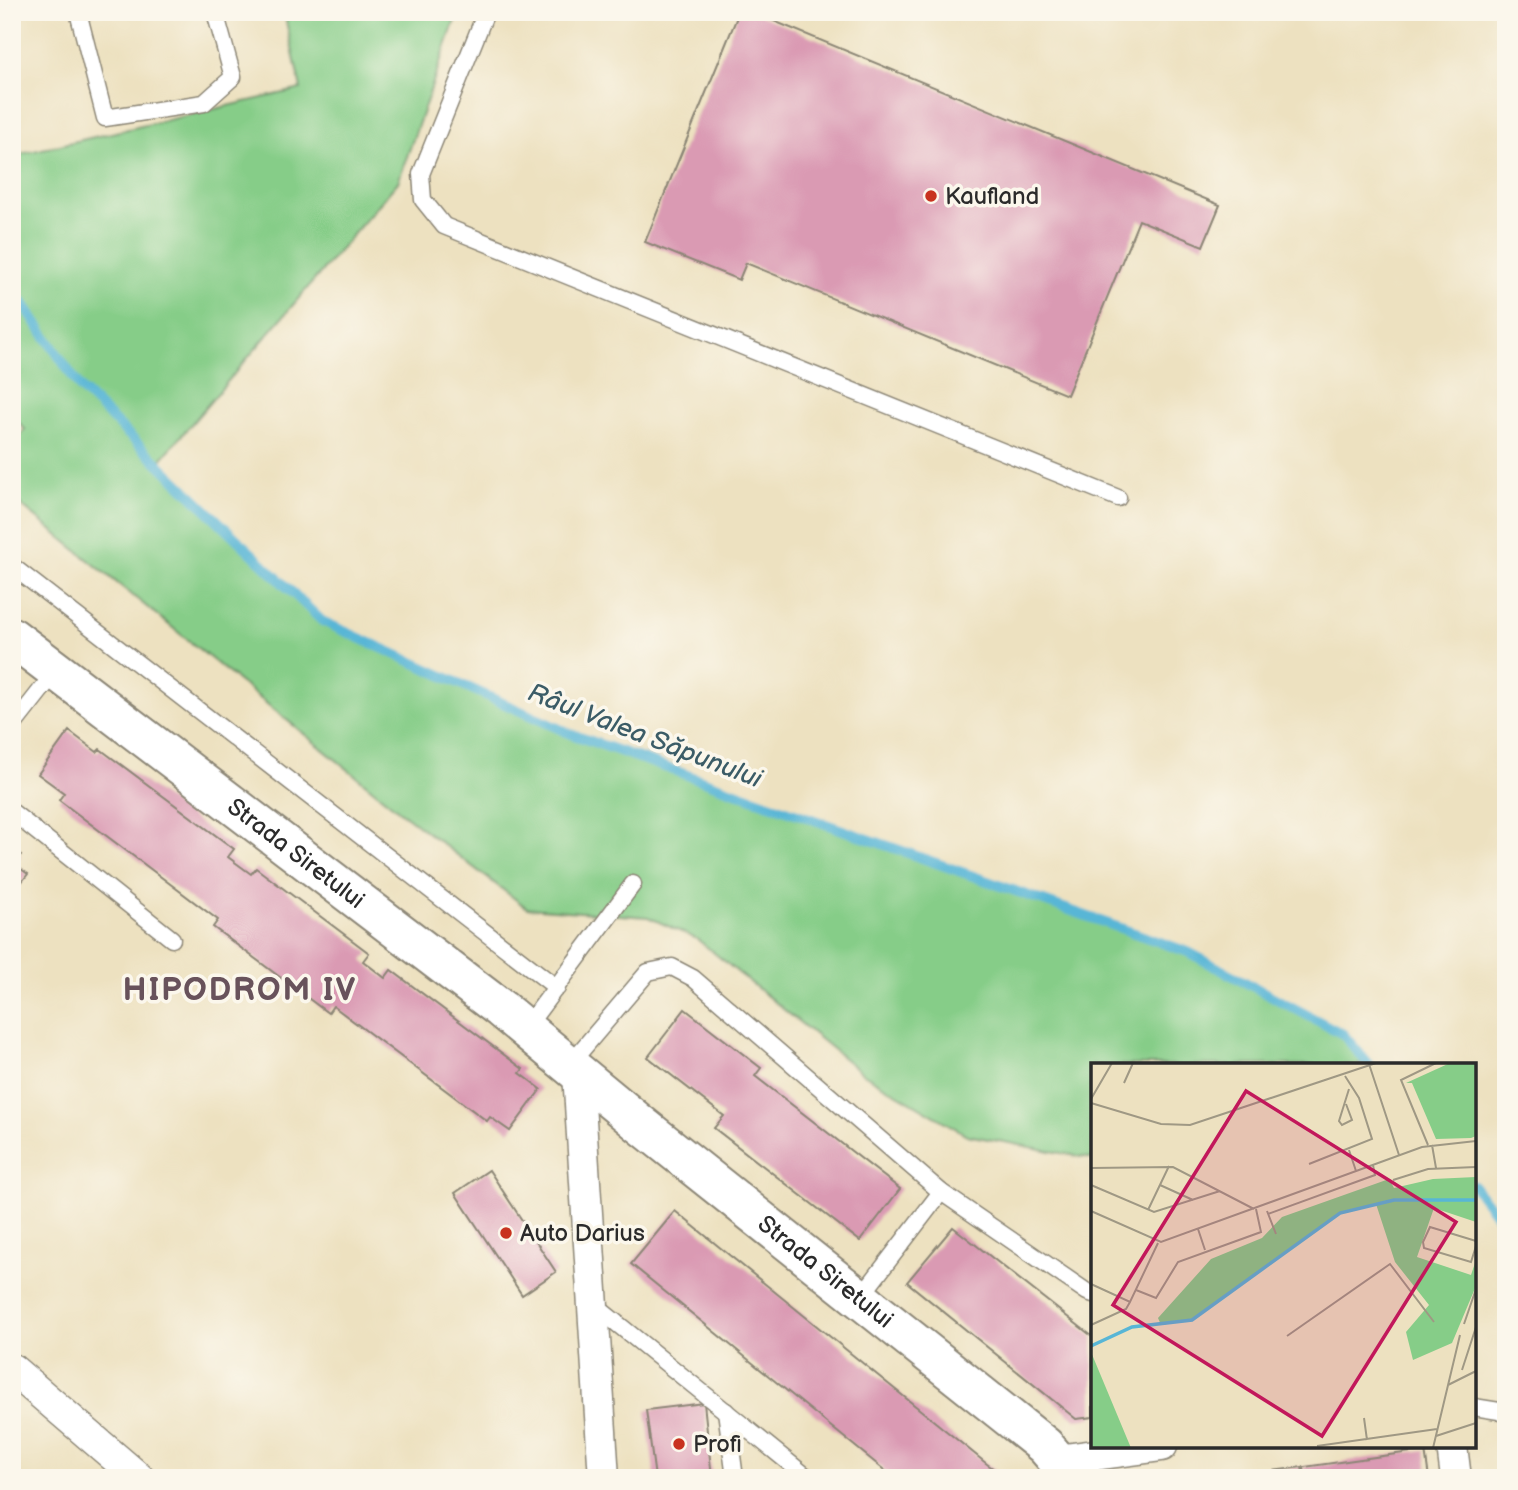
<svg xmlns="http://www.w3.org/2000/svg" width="1518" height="1490" viewBox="0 0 1518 1490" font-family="'Balsamiq Sans',sans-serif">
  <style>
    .green { fill: #86cd88; stroke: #587c5a; stroke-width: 2 }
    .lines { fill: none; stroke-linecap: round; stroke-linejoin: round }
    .stream { stroke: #58b6d6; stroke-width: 10 }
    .building { fill: #da9ab3 }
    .lane-casing { stroke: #8c8676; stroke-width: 19 }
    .street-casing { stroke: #8c8676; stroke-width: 33 }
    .secondary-casing { stroke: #8c8676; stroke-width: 42 }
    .lane { stroke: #fff; stroke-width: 16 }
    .street { stroke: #fff; stroke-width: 30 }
    .secondary { stroke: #fff; stroke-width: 38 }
    .poi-dot { fill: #c8321e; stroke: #fbf7ec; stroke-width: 2.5 }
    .labels { text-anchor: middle; stroke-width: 7; stroke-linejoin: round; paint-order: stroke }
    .poi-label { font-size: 24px; fill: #2b2b2b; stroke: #fbf7ec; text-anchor: start }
    .street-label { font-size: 24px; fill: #2b2b2b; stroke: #fbf7ec }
    .water-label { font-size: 26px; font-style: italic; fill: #3b5c67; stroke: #fbf7ec }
    .district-label { font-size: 32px; font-weight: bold; letter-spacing: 2px; fill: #68525b; stroke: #fbf7ec }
    .inset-river { fill: none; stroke: #58b6d6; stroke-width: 3.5 }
    .inset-road { fill: none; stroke: #9f9884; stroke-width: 2 }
    .view { fill: #c2185b; fill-opacity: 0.15; stroke: #c2185b; stroke-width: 3.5 }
    .inset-edge { fill: none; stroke: #2b2b2b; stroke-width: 3.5 }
  </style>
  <rect width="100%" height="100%" fill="#fbf7ec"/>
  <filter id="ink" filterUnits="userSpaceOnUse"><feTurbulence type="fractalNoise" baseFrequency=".0143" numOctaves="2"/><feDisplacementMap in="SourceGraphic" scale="14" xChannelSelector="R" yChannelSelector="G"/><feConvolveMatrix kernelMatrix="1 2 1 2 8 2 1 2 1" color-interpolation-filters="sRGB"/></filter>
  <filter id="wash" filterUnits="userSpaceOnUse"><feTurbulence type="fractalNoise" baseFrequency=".00686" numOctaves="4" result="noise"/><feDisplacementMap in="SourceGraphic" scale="28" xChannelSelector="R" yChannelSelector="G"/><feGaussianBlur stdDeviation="1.57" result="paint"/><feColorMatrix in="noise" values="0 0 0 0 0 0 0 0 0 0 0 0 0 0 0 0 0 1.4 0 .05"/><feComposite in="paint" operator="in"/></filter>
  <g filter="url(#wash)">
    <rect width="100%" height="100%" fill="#ede1c0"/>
    <path class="green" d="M284,12H458L398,182L158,463L322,621L571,734L1188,952L1343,1034L1369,1065H1093V1159L967,1135L862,1073L697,939L648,917L527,908L402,813L12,498V447L25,429L12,416V156L301,89Z"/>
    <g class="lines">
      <g class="stream">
        <path d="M12,287L81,389L322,621L571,734L1188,952L1343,1034L1369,1065"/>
        <path d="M1474,1186L1506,1228"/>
      </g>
    </g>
    <g id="blocks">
      <g class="building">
        <path d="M739,12H752L1220,205L1203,246L1139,220L1067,395L746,263L739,280L645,242Z"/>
        <path d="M69,731L97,752L100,749L234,849L228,857L251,874L256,868L369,953L363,961L385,978L391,970L523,1069L520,1073L541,1089L510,1131L490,1117L487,1121L333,1006L328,1013L213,927L218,920L59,800L64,793L38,774Z"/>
        <path d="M12,848L21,855L14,864L28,874L12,894Z"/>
        <path d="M685,1009L761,1068L755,1076L900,1189L860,1241L714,1128L724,1116L648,1057Z"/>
        <path d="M489,1170L556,1272L522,1295L455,1193Z"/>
        <path d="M675,1211L987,1464L1007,1478H894L631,1264Z"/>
        <path d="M953,1227L1093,1337V1417L1076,1419L907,1282Z"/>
        <path d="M704,1403L712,1478H655L646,1410Z"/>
        <path d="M1425,1450L1429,1478H1305L1304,1467Z"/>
        <path d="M1302,1467L1304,1478H1235V1476Z"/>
      </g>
    </g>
  </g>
  <g filter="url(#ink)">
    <use href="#blocks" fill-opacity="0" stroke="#8c8676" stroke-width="2"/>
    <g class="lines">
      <defs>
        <g id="lane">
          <path d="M78,12L105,118L204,103L233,77L215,12"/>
          <path d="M486,12L421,174L423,200L444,226L1118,498"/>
          <path d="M12,566L557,988"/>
          <path d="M12,727L56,671"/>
          <path d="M12,812L172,939"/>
          <path d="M525,1029L633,884"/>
          <path d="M569,1065L648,972L672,967L693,978L941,1192L1087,1292L1093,1294"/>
          <path d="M859,1299L941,1192"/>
          <path d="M593,1304L808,1478"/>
          <path d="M1474,1407L1499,1411L1506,1415"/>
          <path d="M726,1411L735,1478"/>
        </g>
        <g id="street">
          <path d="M578,1073L604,1478"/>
          <path d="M12,1369L139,1478"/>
          <path d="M1452,1446L1456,1478"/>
          <path d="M1057,1460L1162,1446"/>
        </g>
        <g id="secondary">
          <path id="s1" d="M12,637L501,1009L639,1123L1045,1446L1057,1460L1062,1478"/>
        </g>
      </defs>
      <use href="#lane" class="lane-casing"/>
      <use href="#street" class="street-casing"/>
      <use href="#secondary" class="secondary-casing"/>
      <use href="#lane" class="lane"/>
      <use href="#street" class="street"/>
      <use href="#secondary" class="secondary"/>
    </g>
  </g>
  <g class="poi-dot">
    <circle cx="931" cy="196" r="7"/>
    <circle cx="506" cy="1233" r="7"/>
    <circle cx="679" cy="1444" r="7"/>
  </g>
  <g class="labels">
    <g class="poi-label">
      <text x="945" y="204">Kaufland</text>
      <text x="520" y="1241">Auto Darius</text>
      <text x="693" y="1452">Profi</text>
    </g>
    <g class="street-label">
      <text dy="8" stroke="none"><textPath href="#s1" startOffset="357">Strada Siretului</textPath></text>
      <text dy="8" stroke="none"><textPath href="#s1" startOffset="1032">Strada Siretului</textPath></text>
    </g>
    <g class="water-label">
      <text transform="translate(645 735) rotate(21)" y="9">Râul Valea Săpunului</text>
    </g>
    <g class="district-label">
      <text x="240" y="1000">HIPODROM IV</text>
    </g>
  </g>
  <g transform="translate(1091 1063)">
    <rect width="385" height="385" fill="#ede1c0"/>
    <path d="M359,0H385V73L380,75L345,76L321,20H315ZM385,114V159L343,145L326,194L380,212L385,197V223L361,280L322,297L315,269L338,242L304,199L285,141L249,150L101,257L70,262L67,255L120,196L171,175L191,154L298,116L303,125L342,116ZM0,289L40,385H0Z" fill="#86cd88"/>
    <path class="inset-river" d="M0,283L41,264L101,257L249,150L303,137H385"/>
    <path class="inset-road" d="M278,1L308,92M33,20L42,0M0,36L21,0M0,40L70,61L99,62L285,0M255,41L261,57L251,62L248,58L258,26M337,82L310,17L345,0M341,82L345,105M258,87L265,108M218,101L281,76L268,35L254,13M0,105L82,104L163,146M302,117L337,106L385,104M0,122L63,149L129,128M69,122L102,137M57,147L78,103M0,148L70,179L331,84L385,78M176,148L185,171M177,151L284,112L282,102M107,166L114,187M385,178L339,164L332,179L333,185L380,199L385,183M0,221L39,239L67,180M45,227L65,235L87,199L170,169L165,146M373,261L385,226M0,262L35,246L39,239M196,273L299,201L343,259M371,307L385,264M357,322L385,308M273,355L276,377M345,373L385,360M226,383L346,366M342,385L369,272"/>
    <path class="view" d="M155,28L365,159L231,373L22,242Z"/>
    <rect width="385" height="385" class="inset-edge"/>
  </g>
  <rect width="1518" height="1490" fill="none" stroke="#fbf7ec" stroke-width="42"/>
</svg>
